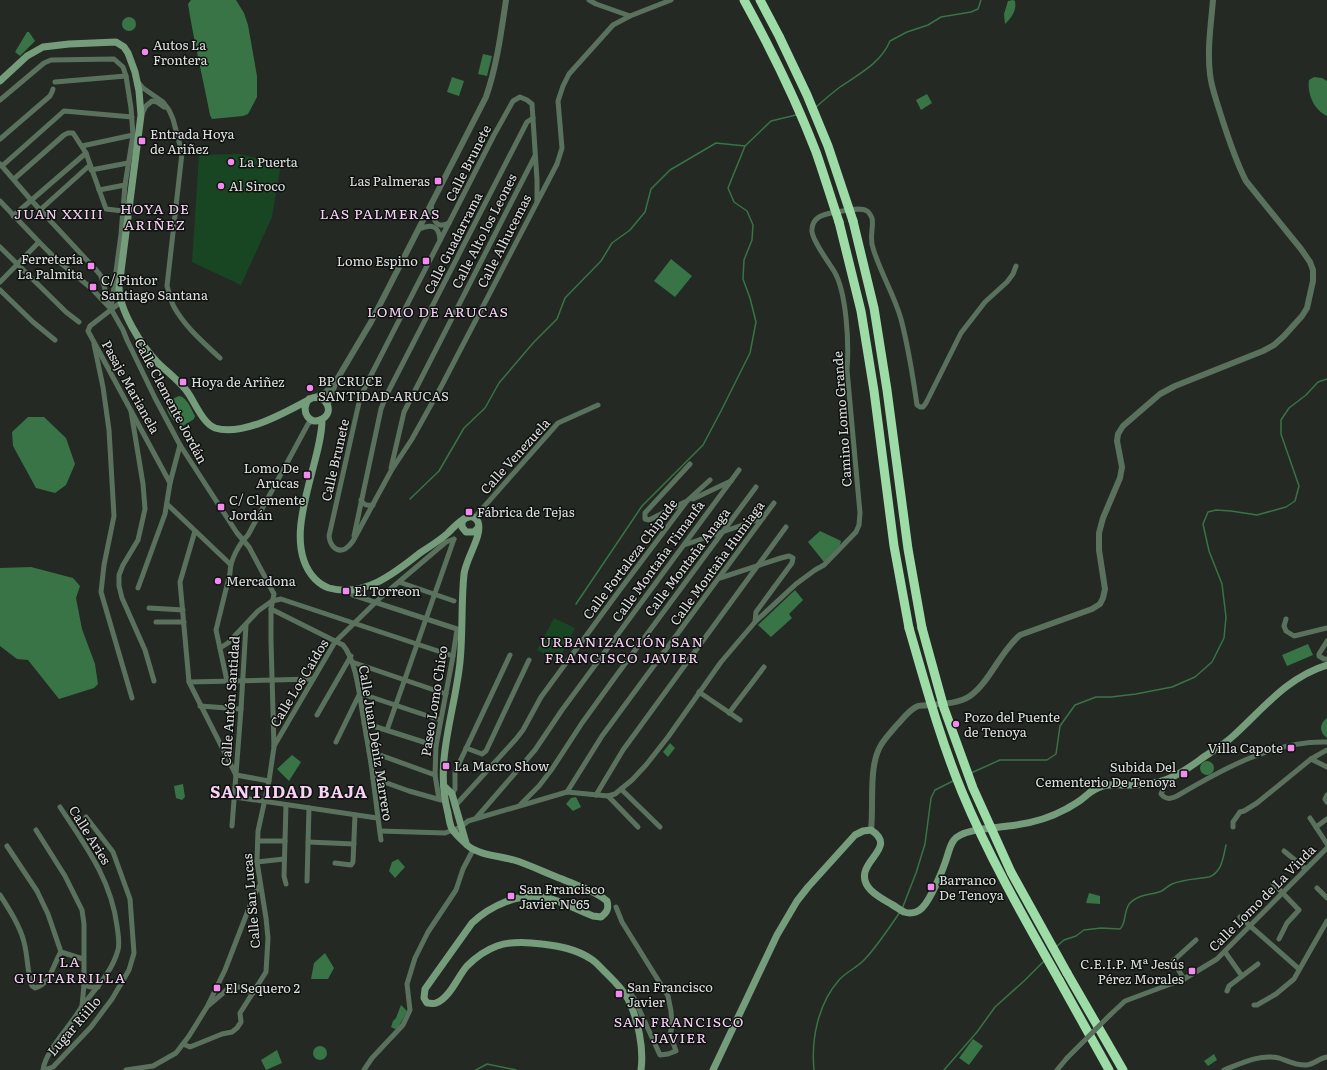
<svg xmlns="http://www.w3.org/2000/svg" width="1327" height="1070" viewBox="0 0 1327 1070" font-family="Literata,serif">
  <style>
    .green { fill: #184623 }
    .water { fill: #387445 }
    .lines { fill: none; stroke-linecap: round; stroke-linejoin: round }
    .stream { stroke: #387445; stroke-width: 1.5 }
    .minor { stroke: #5a725d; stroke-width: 5 }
    .tertiary { stroke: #5a725d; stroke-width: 6 }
    .secondary { stroke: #759d7b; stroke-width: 7 }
    .motorway { stroke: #9ddba7; stroke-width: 9 }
    .minor-bridge { stroke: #5a725d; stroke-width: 5 }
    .motorway-bridge { stroke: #9ddba7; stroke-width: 9 }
    .poi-dot { fill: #f489f0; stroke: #0e110f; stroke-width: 1.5 }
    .labels { text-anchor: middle; stroke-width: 3; stroke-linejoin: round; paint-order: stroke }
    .poi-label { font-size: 13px; fill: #dee1de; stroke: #0e110f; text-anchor: start }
    .street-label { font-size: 13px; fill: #dee1de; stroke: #0e110f }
    .neighbourhood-label { font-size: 14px; letter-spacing: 1px; fill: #f8d3f5; stroke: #0e110f }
    .district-label { font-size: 17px; font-weight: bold; letter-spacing: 1px; fill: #f8d3f5; stroke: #0e110f }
  </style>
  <rect width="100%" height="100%" fill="#242924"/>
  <g class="green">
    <path d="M240,154L281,164L272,217L241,285L192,262L199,155Z"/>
    <path d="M554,618L575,628L558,661L537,650Z"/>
  </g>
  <g class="water">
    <path d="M191,0H236L244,13L248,25L257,76V97L248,114L243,116L212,119L210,115C203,78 194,42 188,4Z"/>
    <path d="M1013,0L1015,1C1017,11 1011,18 1005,24L1004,14L1008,1Z"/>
    <circle cx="129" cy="24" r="7"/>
    <path d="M27,32H29L35,41L20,56L15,52Z"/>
    <path d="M483,54L492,56L487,76L478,74Z"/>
    <path d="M452,77L464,81L459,96L447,92Z"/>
    <path d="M1314,77L1322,78L1327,81V116C1314,110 1307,94 1309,80Z"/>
    <path d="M927,94L932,103L921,110L916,100Z"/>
    <path d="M671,259L692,276L675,297L654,281Z"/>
    <path d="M179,396C187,397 191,409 195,416L194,419L183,426C175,424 161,409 170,401C172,399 176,397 179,396Z"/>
    <path d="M28,417H44L66,438L75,464L66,485L55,493L36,488L13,446L12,432Z"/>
    <path d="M820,531L837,539L841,541L840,545L824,562L808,542Z"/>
    <path d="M31,567L73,578L80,586L76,598L82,629L95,664L98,684L94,688L59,699L28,660L17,659L0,646V568Z"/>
    <path d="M795,590L803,600L789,614L792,618L771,637L758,625Z"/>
    <path d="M1308,644L1313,655L1287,666L1282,655Z"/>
    <path d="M1327,718V738C1319,732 1319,724 1327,718Z"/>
    <path d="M670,743L675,748L668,757L663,752Z"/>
    <path d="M292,755L301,762L289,781L277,769Z"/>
    <circle cx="1207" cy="768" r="7"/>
    <path d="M183,784L185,797L182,800L176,798L174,786Z"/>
    <path d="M576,797L581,807L573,811L566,804L571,798Z"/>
    <path d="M398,859L405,867L395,878L389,871L392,862Z"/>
    <path d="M1089,893L1100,896V904L1086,903Z"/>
    <path d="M325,953L334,968L328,979H311L314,963Z"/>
    <path d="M401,1005L407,1011L398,1028L395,1029L391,1027L393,1021L396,1018Z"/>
    <path d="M973,1039L983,1046L969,1065L959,1058Z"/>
    <circle cx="320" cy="1053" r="7"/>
    <path d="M277,1050L282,1063L266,1070L261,1060Z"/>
    <path d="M1214,1054L1217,1060L1208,1066L1204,1061Z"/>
  </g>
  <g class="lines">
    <g class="stream">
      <path d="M816,107C824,100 832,93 840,87C859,74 881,63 890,41L907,32L928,25L941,17L971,12L978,9L981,0"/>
      <path d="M410,499L439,471L464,428L485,408L499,383L534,342L557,319L565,298L601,261L612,243L630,230L645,212L651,189L670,170L716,143L745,146"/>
      <path d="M576,604L642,506L703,445L721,411L750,353L756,322L750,298L743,279L744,260L752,240L753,225L747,211L734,202L728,188L745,146L771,121L796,115"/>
      <path d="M971,773L1000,760H1047L1056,754L1060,726L1075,705L1096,697H1111L1136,694L1172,687L1195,677L1212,662L1224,638L1226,617L1222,584L1209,551L1203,524L1208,512L1216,510L1231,511L1257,515L1286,507L1295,501L1299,486L1281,434V420L1289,408L1306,395L1318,382L1327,379"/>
      <path d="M902,909L916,873L925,844L931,798L935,790L953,781"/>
      <path d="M1057,946L1064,940L1076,936L1084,930L1101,928L1120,929C1127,922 1123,911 1130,903C1137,895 1149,895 1159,892C1164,891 1167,886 1172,884C1183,879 1197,879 1209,877C1222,872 1223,858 1226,845"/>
      <path d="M476,1070L487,1064L516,1070"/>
      <path d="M814,1070C811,1039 818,1004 839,980C846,972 858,967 865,959C878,945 889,928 900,912"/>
      <path d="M944,1070L977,1032L995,1007L1024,981L1044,961"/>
    </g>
    <g class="minor">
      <path d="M589,0L596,4L630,16"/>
      <path d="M55,82L126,76"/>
      <path d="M138,82L143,88L163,102L169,110L173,119L182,153L167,286C169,293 171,301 174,307C186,328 203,342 220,358"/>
      <path d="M0,100L44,63L51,60L114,59L123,67L126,76L131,108L133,135L125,185L121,234L111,309"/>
      <path d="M142,114L146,106L152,101L157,102L164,107"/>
      <path d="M0,139L50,96L52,92L53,89"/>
      <path d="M82,146L133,135"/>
      <path d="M0,164L31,200L97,271L101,276L110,306"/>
      <path d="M2,166L64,111L132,117"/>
      <path d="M91,170L128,163"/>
      <path d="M14,179L64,135L68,133H73L86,153L106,209L123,211"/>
      <path d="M99,190L125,185"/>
      <path d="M0,201L39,242L57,260L91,288L111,309L123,330L127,340L155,398L180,445L237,533L249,547L274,594L271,609V641L274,747L269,781L258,831L257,862L266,918L268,938L266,972L240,1013L241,1022L237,1028L232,1032L222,1034L190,1047L183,1044"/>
      <path d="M537,202V180L532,104L527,100L520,97L513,101L494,135L368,381L360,398L329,536C330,545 336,553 345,549C348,547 351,544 353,541L391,471L412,439L442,385L557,164L562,148L558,101L563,86L569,74L613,25L630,16L671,0"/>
      <path d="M431,204C432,215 434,231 449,223"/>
      <path d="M40,210L90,165"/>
      <path d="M13,216L86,153"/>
      <path d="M419,229C431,224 439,225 440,240"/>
      <path d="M0,247L66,312L79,322"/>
      <path d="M0,282L39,242"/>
      <path d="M0,290L33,322L55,340"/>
      <path d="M121,302L90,326L88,331L170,483"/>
      <path d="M94,344L103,387L109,430L114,516L104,565L101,592L132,698"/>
      <path d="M131,411L143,484L145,509L138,540L123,565L119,575V586L122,598L145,650L154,681"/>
      <path d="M391,468L404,412L535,156"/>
      <path d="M693,499L731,481"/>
      <path d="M361,500C364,505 366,506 373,505"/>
      <path d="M685,502L649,520L645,519V513L690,464"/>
      <path d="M167,504L230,564"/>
      <path d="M474,518L558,423L598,405"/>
      <path d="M195,531L180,582L189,682L236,775L269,781"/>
      <path d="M354,536L381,409L386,396L527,122L533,118"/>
      <path d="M684,545L763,518"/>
      <path d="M720,578L781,558L789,556L793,558L792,563L756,612L755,622"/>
      <path d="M399,582L454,601"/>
      <path d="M138,588L165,514L170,483L180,445"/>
      <path d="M348,590L353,595L457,629L453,656L436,746L435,775L439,799"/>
      <path d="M149,608L183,610"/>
      <path d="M271,609L343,645C357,661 360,701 364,722C367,741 371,760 373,779C376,800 378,820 381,840"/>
      <path d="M1286,619L1284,626L1286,631L1294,636L1327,628"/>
      <path d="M156,622H184"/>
      <path d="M1327,641L1319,654V656L1324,659H1327"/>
      <path d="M220,648L228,643L258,611L272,601L281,599L453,656"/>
      <path d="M352,662L446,694"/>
      <path d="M227,681L216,630L230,573C230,560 239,544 248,535L308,424L313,420"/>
      <path d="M189,682L313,679"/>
      <path d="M699,692L740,720"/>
      <path d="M200,706L241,709"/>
      <path d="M729,713L764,667"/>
      <path d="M317,715L351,656"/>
      <path d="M364,723L436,746"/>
      <path d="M387,730L454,539"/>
      <path d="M336,742L359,695H365L440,720"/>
      <path d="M274,746L335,642L381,597L446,542L454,539"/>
      <path d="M466,748L482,754L486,751L529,660"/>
      <path d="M369,751L435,775"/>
      <path d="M1311,759L1327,767"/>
      <path d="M1171,777L1170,782L1164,787L1161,794C1166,800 1170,799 1177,796C1221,770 1274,740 1327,742"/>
      <path d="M373,778L409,791L441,800"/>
      <path d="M621,789L660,827"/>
      <path d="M567,792L602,736L774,503"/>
      <path d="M452,794L455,789V772L510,655"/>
      <path d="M596,795L623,750L786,527"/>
      <path d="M1327,795L1325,799L1327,802"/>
      <path d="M608,796L638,827"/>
      <path d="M235,797L377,818"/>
      <path d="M521,804L539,786L552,769L582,723L616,676L756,487"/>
      <path d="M286,805L284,876L286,884"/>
      <path d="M455,806L516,739L523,730L541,697L619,591L687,501L710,480"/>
      <path d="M477,817L535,750L562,710L739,470"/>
      <path d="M1310,818L1327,844"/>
      <path d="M232,826L241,709L246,625"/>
      <path d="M1233,827V822L1240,812L1244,811L1257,803L1311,759L1327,750"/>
      <path d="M1316,827L1327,819"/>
      <path d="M36,830L65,876L82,910L84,924V985L82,1006"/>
      <path d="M380,831L445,833L461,827L468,821L567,792L608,796L615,794L632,780L646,765L668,737L721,662L755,622L796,584L815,570L824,565L856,532L859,525L860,513L847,370C849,344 847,293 834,271C829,263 810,237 812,229C813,218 821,215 831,213C840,212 859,206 867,211C869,212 871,216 872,218C874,228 869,237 873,248C880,272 894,294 901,319C908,346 913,377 917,405L920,407H923L926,403L961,333L985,302L1007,282L1013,274L1016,266"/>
      <path d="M258,841H285"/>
      <path d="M308,842L354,844"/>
      <path d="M7,846L37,891L48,914L61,952L83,959"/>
      <path d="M1284,851L1306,869"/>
      <path d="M257,862L284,859"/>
      <path d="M335,863L351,865L353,862L355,815"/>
      <path d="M307,881L309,808"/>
      <path d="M1273,883L1299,910L1287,923L1279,939"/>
      <path d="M1317,888L1327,898"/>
      <path d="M0,895C9,909 20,926 24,942C28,957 27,972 32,986L35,988C51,984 53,964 61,952"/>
      <path d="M616,907L622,922L668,996L671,1011L672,1027L670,1034L676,1051L668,1054L660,1055L634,998L629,992H623"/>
      <path d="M1240,917L1299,969"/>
      <path d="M1225,952L1242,976"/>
      <path d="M1184,979L1173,961L1196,940"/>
      <path d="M84,985L91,987H98"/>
      <path d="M1227,991L1229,986L1258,964"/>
      <path d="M209,1005L229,988L239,987L253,993"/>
      <path d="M1254,1005H1257L1276,994L1294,979L1327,921"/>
      <path d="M1110,1015L1125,1001L1184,979L1217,959L1327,848"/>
      <path d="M43,1070C45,1054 63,1034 72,1021C76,1016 79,1011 82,1006C96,988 112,972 118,950C120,942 118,934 117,926C111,879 85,845 60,807"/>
      <path d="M44,1070L53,1067L91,1027L112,999L129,970L134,953L130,899L113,852L86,817"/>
      <path d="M126,1070L153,1066L176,1053L189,1036L207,1007L225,970L254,895L260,885"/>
      <path d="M364,1070L372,1058L403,1025L410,1010L407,984L415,958L428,932L456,890L463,869L473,850"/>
      <path d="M1057,1070L1067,1058"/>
      <path d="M1224,1070C1242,1063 1259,1054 1279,1058C1288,1061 1297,1066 1307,1065C1314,1064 1320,1058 1327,1057"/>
    </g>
    <g class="tertiary">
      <path d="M314,397L325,393L334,383"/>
      <path d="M328,404L336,381L371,322L486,97C497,65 501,33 506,0"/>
      <path d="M871,830C874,805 868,766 881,745C885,738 891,732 896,726C902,720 908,711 916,707C919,705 924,706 928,705C941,704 958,704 970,696C989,683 1000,652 1020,635L1092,609L1100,604L1103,598L1105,589L1099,550V533L1103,518L1120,478L1122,467L1117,441L1118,434L1123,426L1160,394L1175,386L1263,351L1274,345L1284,336L1302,316L1307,308L1313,281V270L1310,262L1301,249L1246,181C1234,158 1226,131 1218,106C1215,96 1211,85 1210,74C1207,49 1211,24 1213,0"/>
    </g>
    <g class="secondary">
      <path d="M0,81L27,56L43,47L69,44L116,42L124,47L128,53L135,72L139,91L141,115L119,287C119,310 141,345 157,362C166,371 177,379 186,390C194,400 202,423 215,428C243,437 288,411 312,398C326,394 335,412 322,419C310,427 299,410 309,399"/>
      <path d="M322,420C322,464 278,540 315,579C319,583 323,586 329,588C364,598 395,573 420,553C429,547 439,541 448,533C453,528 471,507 478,522C483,535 466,558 464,574C461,603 463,633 460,662C455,711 435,760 447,809C449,816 449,823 452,829C456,835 462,840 467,845C478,855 500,856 514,860C530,865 546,873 562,879C577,886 595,890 607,901C609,909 607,912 601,917L593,916C579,911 562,901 547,898C521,891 490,906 472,923L425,989L424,998L427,1003C430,1003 434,1004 436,1003C450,998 458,976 467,966C475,958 486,950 497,946C511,941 528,942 542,944C559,946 576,949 591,959C596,962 600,967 604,971C613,980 622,988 628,999C638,1019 644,1048 641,1070"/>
      <path d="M464,519L462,522V527L466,532H474L478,528"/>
      <path d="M444,786L452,794L466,843"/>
      <path d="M713,1070L777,935L797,901L808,887L855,835L863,831L871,830C894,845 869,856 865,872C861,888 879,897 891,904C895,906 900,910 904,912C910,914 917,913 922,908C931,899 943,870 947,857C949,851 950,845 954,840C962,829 995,828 1008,826C1028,824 1048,819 1066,809C1071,806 1077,803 1082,799C1090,793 1092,789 1103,786C1111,784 1120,785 1128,785C1138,785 1150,784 1159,782C1174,778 1189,768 1201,759C1211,752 1223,745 1232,737C1262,710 1287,677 1327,665"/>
    </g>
    <g class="motorway">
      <path d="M853,221L874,308L887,390L908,549L922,628"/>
      <path d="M839,222L861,311L874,391L894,546L909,628"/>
      <path d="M1067,973L1123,1070"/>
      <path d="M1059,980L1109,1070"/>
    </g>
    <path class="minor-bridge" d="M1067,1058L1110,1015"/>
    <g class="motorway-bridge">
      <path d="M744,0C771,49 796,100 816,152C824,175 831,198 839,222"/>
      <path d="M760,0L779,36L807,95L828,146L853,221"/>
      <path d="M909,628C925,683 940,739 962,792C989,857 1024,918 1059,980"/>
      <path d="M922,628L944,708L973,788L1011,872L1067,973"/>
    </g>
  </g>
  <g class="poi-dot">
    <circle cx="145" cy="52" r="4"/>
    <rect x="138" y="137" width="8" height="8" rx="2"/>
    <circle cx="231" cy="162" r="4"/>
    <rect x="434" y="177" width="8" height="8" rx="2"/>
    <circle cx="221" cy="186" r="4"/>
    <rect x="422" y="257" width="8" height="8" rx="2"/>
    <rect x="87" y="262" width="8" height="8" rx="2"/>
    <rect x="89" y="283" width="8" height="8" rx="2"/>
    <rect x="179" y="378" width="8" height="8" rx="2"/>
    <circle cx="310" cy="388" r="4"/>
    <rect x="303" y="471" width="8" height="8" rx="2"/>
    <rect x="217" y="503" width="8" height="8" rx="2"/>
    <rect x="465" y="508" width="8" height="8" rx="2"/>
    <circle cx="218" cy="581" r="4"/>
    <rect x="342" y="587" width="8" height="8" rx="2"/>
    <circle cx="956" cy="724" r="4"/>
    <rect x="1287" y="744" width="8" height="8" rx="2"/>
    <rect x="442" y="762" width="8" height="8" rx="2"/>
    <rect x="1180" y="770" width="8" height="8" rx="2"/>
    <rect x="927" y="883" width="8" height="8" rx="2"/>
    <rect x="507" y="892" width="8" height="8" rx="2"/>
    <rect x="1188" y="967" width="8" height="8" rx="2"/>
    <rect x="213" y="984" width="8" height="8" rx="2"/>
    <rect x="615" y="990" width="8" height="8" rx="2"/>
  </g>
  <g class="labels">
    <g class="poi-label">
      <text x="153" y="50">Autos La<tspan x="153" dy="15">Frontera</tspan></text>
      <text x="150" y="139">Entrada Hoya<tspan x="150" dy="15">de Ariñez</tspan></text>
      <text x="239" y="167">La Puerta</text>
      <text x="430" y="186" text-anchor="end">Las Palmeras</text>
      <text x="229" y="191">Al Siroco</text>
      <text x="83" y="264" text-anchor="end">Ferretería<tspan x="83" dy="15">La Palmita</tspan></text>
      <text x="418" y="266" text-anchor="end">Lomo Espino</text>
      <text x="101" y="285">C/ Pintor<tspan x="101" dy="15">Santiago Santana</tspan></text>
      <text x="318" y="386">BP CRUCE<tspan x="318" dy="15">SANTIDAD-ARUCAS</tspan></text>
      <text x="191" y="387">Hoya de Ariñez</text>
      <text x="299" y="473" text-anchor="end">Lomo De<tspan x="299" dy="15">Arucas</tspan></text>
      <text x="229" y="505">C/ Clemente<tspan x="229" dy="15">Jordán</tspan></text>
      <text x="477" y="517">Fábrica de Tejas</text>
      <text x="226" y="586">Mercadona</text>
      <text x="354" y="596">El Torreon</text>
      <text x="964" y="722">Pozo del Puente<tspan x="964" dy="15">de Tenoya</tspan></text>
      <text x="1283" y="753" text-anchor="end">Villa Capote</text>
      <text x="454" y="771">La Macro Show</text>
      <text x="1176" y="772" text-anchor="end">Subida Del<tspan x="1176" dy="15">Cementerio De Tenoya</tspan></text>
      <text x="939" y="885">Barranco<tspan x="939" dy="15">De Tenoya</tspan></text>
      <text x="519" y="894">San Francisco<tspan x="519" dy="15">Javier Nº65</tspan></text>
      <text x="1184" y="969" text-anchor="end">C.E.I.P. Mª Jesús<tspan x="1184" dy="15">Pérez Morales</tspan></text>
      <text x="627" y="992">San Francisco<tspan x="627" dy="15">Javier</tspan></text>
      <text x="225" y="993">El Sequero 2</text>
    </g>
    <g class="street-label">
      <text transform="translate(468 163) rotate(-63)" y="5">Calle Brunete</text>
      <text transform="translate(484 231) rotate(-63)" y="5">Calle Alto los Leones</text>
      <text transform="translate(504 241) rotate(-63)" y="5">Calle Alhucemas</text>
      <text transform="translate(453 243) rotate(-63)" y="5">Calle Guadarrama</text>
      <text transform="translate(131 387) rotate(61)" y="5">Pasaje Marianela</text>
      <text transform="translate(171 401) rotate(62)" y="5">Calle Clemente Jordán</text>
      <text transform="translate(842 419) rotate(-94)" y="5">Camino Lomo Grande</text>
      <text transform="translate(515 456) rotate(-48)" y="5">Calle Venezuela</text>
      <text transform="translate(335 460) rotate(-77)" y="5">Calle Brunete</text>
      <text transform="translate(630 559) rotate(-53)" y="5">Calle Fortaleza Chipude</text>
      <text transform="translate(658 561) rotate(-54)" y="5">Calle Montaña Timanfa</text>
      <text transform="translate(687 562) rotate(-53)" y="5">Calle Montaña Anaga</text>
      <text transform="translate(717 563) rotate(-54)" y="5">Calle Montaña Humiaga</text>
      <text transform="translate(299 683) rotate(-59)" y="5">Calle Los Caídos</text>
      <text transform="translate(230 701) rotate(-86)" y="5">Calle Antón Santidad</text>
      <text transform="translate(434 701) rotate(-81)" y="5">Paseo Lomo Chico</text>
      <text transform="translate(376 743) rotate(81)" y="5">Calle Juan Déniz Marrero</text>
      <text transform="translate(90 835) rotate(58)" y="5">Calle Aries</text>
      <text transform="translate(1262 898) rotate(-45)" y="5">Calle Lomo de La Viuda</text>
      <text transform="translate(251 901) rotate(-95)" y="5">Calle San Lucas</text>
      <text transform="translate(74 1026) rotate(-49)" y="5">Lugar Riillo</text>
    </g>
    <g class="neighbourhood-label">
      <text x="155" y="214">HOYA DE<tspan x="155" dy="16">ARIÑEZ</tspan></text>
      <text x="59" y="219">JUAN XXIII</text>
      <text x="380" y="219">LAS PALMERAS</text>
      <text x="438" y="317">LOMO DE ARUCAS</text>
      <text x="622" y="647">URBANIZACIÓN SAN<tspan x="622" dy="16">FRANCISCO JAVIER</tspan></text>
      <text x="70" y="967">LA<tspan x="70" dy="16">GUITARRILLA</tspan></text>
      <text x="679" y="1027">SAN FRANCISCO<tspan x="679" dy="16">JAVIER</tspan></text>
    </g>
    <g class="district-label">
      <text x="289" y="798">SANTIDAD BAJA</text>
    </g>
  </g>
</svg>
